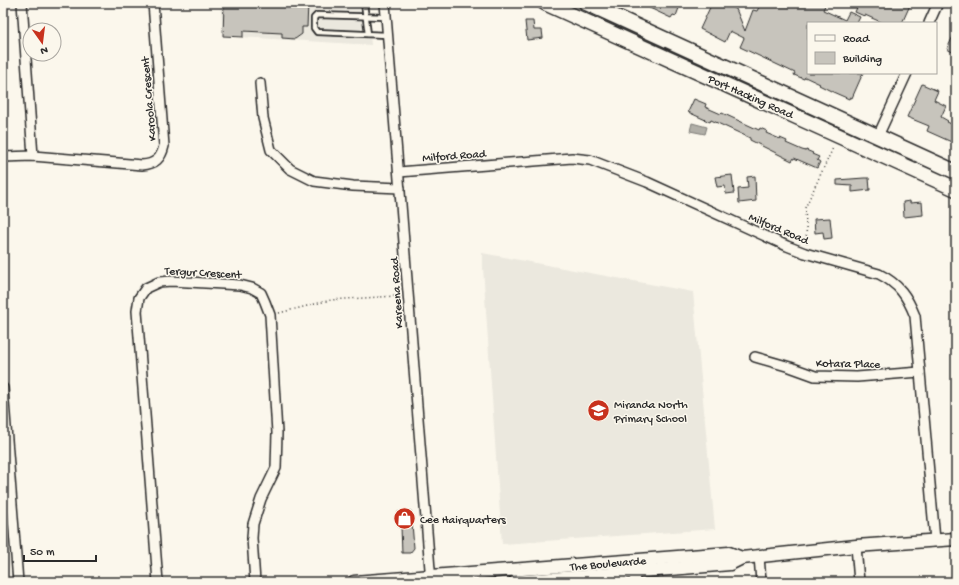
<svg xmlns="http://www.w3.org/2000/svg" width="959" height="585" viewBox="0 0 959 585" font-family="'Gochi Hand',sans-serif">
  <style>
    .built { fill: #ebe8de }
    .green { fill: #dddad0; stroke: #84827e }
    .water { fill: #b1afa7; stroke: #7b7a75 }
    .building { fill: #c7c4bc; stroke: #2b2b2b }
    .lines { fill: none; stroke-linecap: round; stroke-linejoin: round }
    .lane-casing { stroke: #2b2b2b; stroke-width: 8 }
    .street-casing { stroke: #2b2b2b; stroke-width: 12 }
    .secondary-casing { stroke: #2b2b2b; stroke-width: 15 }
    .primary-casing { stroke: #2b2b2b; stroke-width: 17 }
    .path { stroke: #2b2b2b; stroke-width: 1.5; stroke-dasharray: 1 3; stroke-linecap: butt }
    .lane { stroke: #fbf7ec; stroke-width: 4.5 }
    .street { stroke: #fbf7ec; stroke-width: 9 }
    .secondary { stroke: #fbf7ec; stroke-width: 12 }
    .primary { stroke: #fbf7ec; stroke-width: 14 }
    .labels { text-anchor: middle; stroke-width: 3; stroke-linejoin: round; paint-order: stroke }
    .street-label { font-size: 12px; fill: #2b2b2b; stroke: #fbf7ec }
    .poi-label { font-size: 12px; fill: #2b2b2b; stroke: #fbf7ec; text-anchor: start }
  </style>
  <rect width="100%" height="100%" fill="#fbf7ec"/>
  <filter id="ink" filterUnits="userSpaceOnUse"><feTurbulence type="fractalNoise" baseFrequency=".025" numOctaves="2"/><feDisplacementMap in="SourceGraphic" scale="8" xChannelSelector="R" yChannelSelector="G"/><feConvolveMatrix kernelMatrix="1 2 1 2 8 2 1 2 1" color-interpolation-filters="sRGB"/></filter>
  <g filter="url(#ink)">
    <g class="built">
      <path d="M220,3H367L371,45L223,36Z"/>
      <path d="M482,253L693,292L715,529L502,544Z"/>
    </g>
    <path class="green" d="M599,19L865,141L598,20Z"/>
    <path class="water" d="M692,123L707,127L705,134L690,131Z"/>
    <g class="building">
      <path d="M224,3H308L307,27H302V34L295,39L282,38V33L243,31V37L223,36Z"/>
      <path d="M639,3H680L678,7L679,8L676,16L673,15L671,18Z"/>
      <path d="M712,3H724L736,9L745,31L753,10L757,11L761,3H826L823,10L845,20L849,12L860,17L857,23H808V73H863L852,98L850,97L849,99L833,92L819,85L820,84L805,77L804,79L794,75L795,73L740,47L744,38L730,31L725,42L700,29Z"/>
      <path d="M859,3H911L902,23H883L865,15L864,16L855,12Z"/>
      <path d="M525,21H533L534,30H542L543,38L527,40Z"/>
      <path d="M956,30V54L947,49Z"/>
      <path d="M922,84L938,91L934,100L946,106L941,117L948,121L947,122L956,126V144L927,131L929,126L907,117Z"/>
      <path d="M694,99L706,104L705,107L721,114L722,113L759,130L760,128L767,131L766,133L780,139V138L787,141L786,143L802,150L806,151V150L813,153L812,154L819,157L817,160L820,162L817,168L794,158L792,161L750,140V138L711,120L710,122L688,112Z"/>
      <path d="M732,175L734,193L726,194L725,186L717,187L715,177Z"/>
      <path d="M755,176L756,201L739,203L738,189L748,188L747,177Z"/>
      <path d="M864,178H869L870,190L852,192V186L837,185V180Z"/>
      <path d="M910,201V203L922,202L923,215L904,217L903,202Z"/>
      <path d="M830,218L832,238L824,239L823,232L815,233L814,219Z"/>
      <path d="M411,511L414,548L410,553H402L401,527H399L398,512Z"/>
    </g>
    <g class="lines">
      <defs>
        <g id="lane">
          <path d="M364,3L368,34"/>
          <path d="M386,17L317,15L314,18V28L317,32L387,35"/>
        </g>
        <g id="street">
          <path d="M22,3L33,156"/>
          <path d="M385,3L431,582"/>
          <path d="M929,23L938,3"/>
          <path d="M260,83L263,118L271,150L290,169L314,181L353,186L400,188"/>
          <path d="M878,136L907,73"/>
          <path d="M3,157L33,156L142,165C155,164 161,159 164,146L153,3"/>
          <path d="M399,172L572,158L590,160L647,182L787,246L805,253L879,274C899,284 907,296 915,316L935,540"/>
          <path d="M755,357L790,367L815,376L857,377L920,372"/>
          <path d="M3,388L18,582"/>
          <path d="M856,546L859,582"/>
          <path d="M759,556L761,582"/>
          <path d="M633,566L635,582"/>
          <path d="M158,582L137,311L139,298L146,288L159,282L171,281L240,285L252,288L261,293L265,302L270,315L277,433L276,468L261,499L253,524L252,538L255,582"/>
        </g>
        <g id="secondary">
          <path d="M354,582L729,553L742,558"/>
          <path d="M515,582L730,564L742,558L856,546L956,539"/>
        </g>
        <g id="primary">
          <path d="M545,3L956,189"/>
          <path d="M586,3L956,172"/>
        </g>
      </defs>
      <use href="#lane" class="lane-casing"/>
      <use href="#street" class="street-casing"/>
      <use href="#secondary" class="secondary-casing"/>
      <use href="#primary" class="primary-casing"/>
      <g class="path">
        <path d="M807,244L805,208L833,148"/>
        <path d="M279,313L331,300L396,296"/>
      </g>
      <use href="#lane" class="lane"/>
      <use href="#street" class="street"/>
      <use href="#secondary" class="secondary"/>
      <use href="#primary" class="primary"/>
    </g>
  </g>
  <defs>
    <symbol id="school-disc" viewBox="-11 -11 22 22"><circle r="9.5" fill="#c8321e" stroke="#fbf7ec"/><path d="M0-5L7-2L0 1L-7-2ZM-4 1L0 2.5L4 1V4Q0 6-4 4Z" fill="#fff"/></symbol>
    <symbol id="shop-disc" viewBox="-11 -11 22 22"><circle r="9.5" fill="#c8321e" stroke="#fbf7ec"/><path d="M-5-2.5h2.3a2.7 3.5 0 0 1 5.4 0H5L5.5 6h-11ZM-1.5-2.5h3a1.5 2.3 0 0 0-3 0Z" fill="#fff"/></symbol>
  </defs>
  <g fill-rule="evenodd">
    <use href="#school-disc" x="586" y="398" width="25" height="25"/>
    <use href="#shop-disc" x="392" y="506" width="25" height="25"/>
  </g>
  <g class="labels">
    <g class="street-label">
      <text transform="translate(751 96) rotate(24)" y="4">Port Hacking Road</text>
      <text transform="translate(148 99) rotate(-95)" y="4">Karoola Crescent</text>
      <text transform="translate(454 155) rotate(-4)" y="4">Milford Road</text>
      <text transform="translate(779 228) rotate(23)" y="4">Milford Road</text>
      <text transform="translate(203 272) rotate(3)" y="4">Tergur Crescent</text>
      <text transform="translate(396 293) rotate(-94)" y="4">Kareena Road</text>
      <text transform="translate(848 363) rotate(1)" y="4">Kotara Place</text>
      <text transform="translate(608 563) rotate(-5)" y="4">The Boulevarde</text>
    </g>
    <g class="poi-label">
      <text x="614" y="408">Miranda North<tspan x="614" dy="14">Primary School</tspan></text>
      <text x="420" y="523">Cee Hairquarters</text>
    </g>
  </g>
  <rect width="959" height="585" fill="none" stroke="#fbf7ec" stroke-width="16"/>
  <rect x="8" y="8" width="943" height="569" fill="none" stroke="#2b2b2b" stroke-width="1.5" filter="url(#ink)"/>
  <rect x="807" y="22" width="130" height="52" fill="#fbf7ec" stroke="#a8a59f"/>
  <rect x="815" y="35" width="20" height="6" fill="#fbf7ec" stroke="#a8a59f"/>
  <text x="843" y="42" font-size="12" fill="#2b2b2b">Road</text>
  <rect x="815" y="52" width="20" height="12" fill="#c7c4bc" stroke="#a8a59f"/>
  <text x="843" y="62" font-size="12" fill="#2b2b2b">Building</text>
  <g transform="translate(42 42) rotate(166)"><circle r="19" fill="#fbf7ec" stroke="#a8a59f"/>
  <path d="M0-3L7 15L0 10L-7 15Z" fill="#c8321e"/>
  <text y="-6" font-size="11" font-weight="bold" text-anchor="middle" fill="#2b2b2b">N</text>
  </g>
  <path d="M24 555v6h72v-6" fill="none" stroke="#2b2b2b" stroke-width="2"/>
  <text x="30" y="555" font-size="12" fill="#2b2b2b" stroke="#fbf7ec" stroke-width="3" paint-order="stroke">50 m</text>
</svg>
